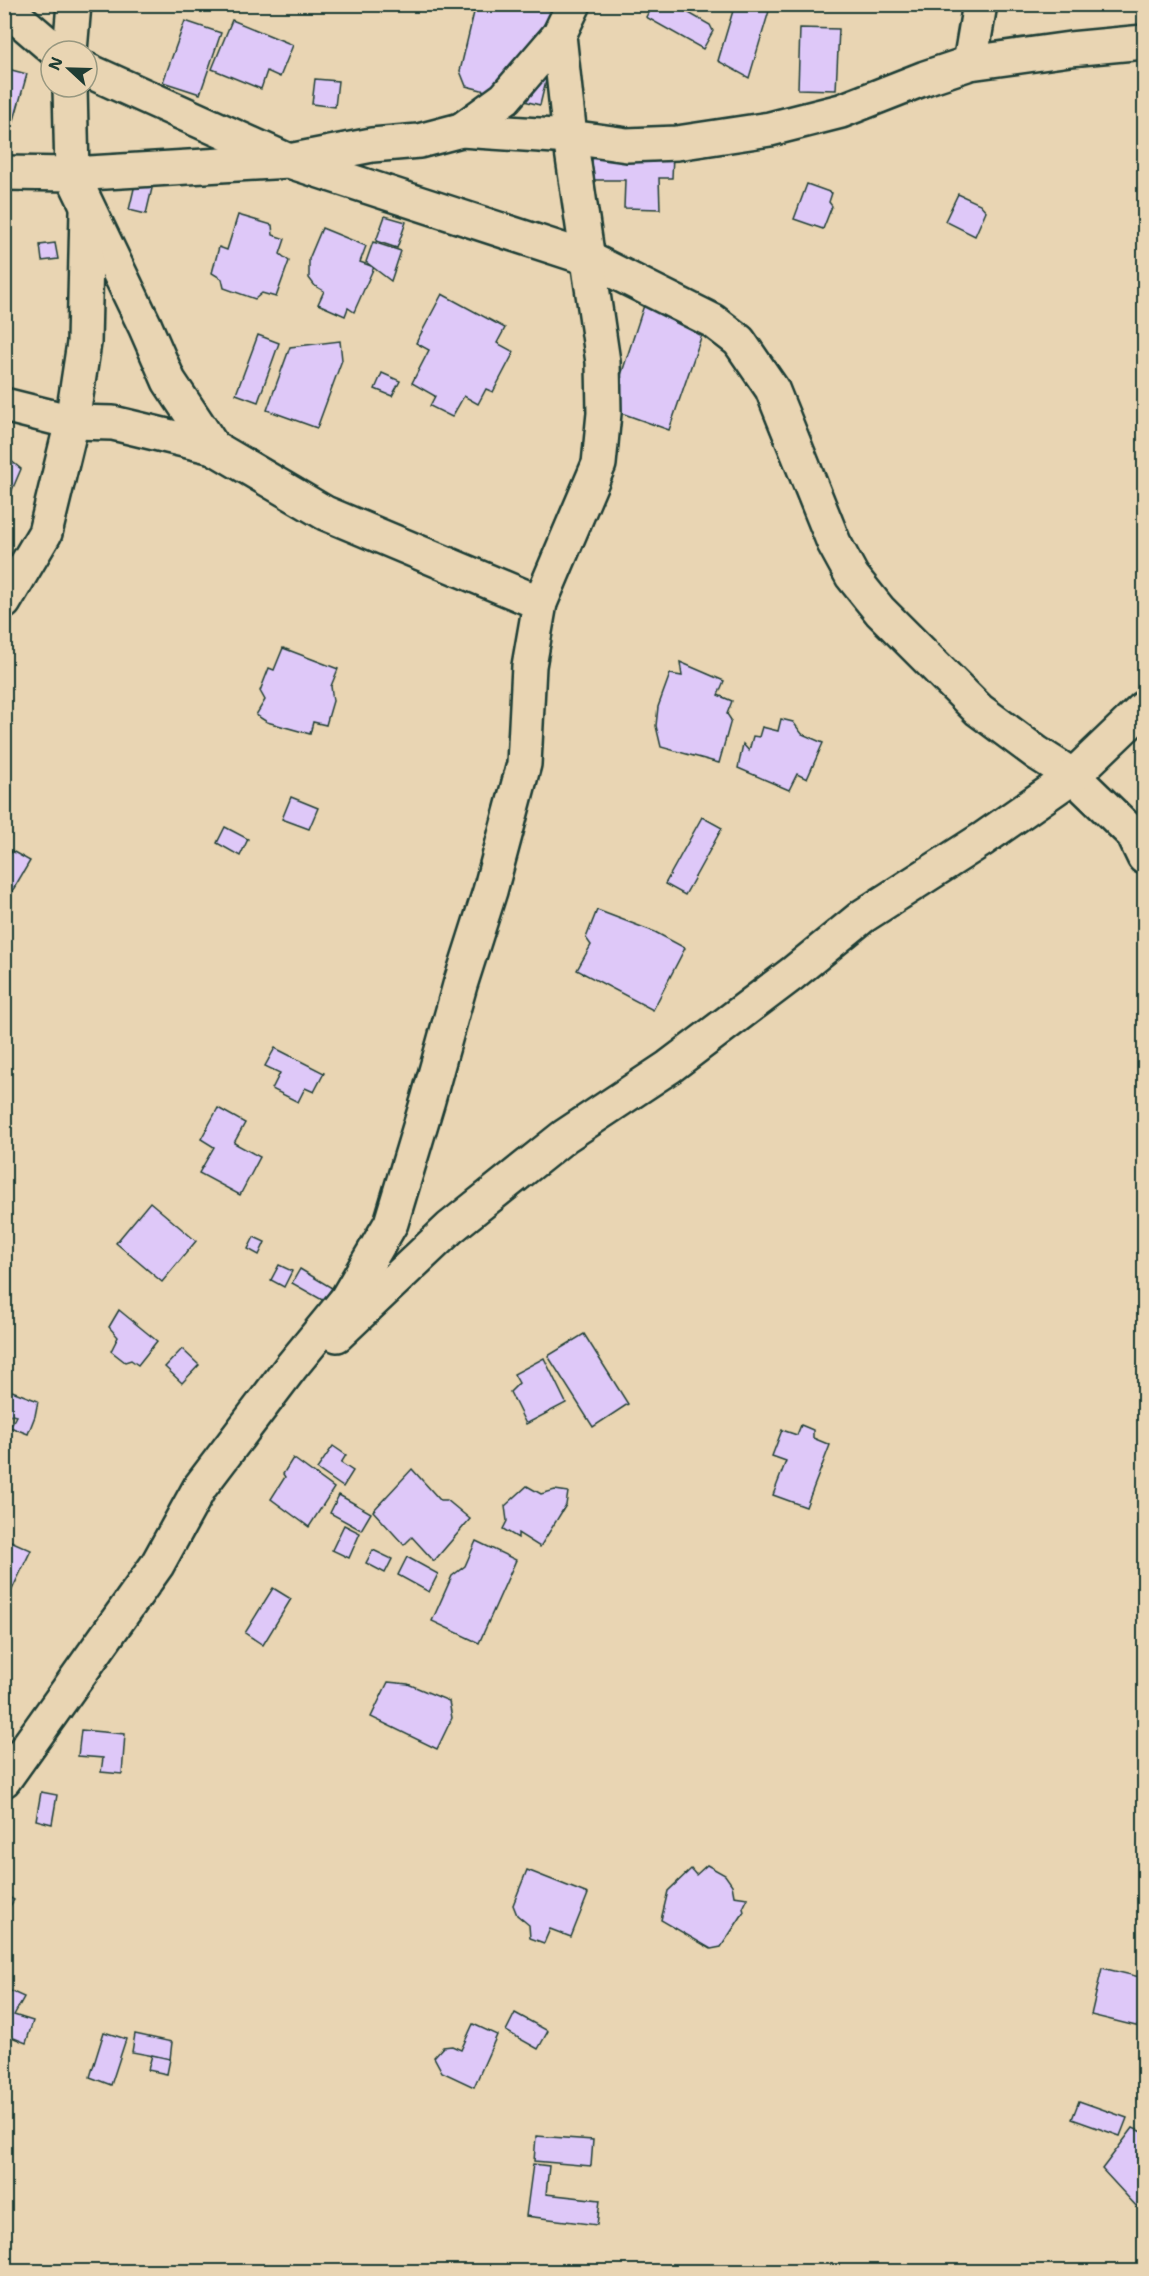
<svg xmlns="http://www.w3.org/2000/svg" width="1149" height="2276" viewBox="0 0 1149 2276" font-family="'Shantell Sans',sans-serif">
  <style>
    .building { fill: #dec8f8; stroke: #1f3d34; stroke-width: 1.5 }
    .lines { fill: none; stroke-linecap: round; stroke-linejoin: round }
    .minor-casing { stroke: #1f3d34; stroke-width: 38 }
    .minor { stroke: #e9d5b3; stroke-width: 33 }
  </style>
  <rect width="100%" height="100%" fill="#e9d5b3"/>
  <filter id="ink" filterUnits="userSpaceOnUse"><feTurbulence type="fractalNoise" baseFrequency=".0167" numOctaves="2"/><feDisplacementMap in="SourceGraphic" scale="12" xChannelSelector="R" yChannelSelector="G"/><feConvolveMatrix kernelMatrix="1 2 1 2 8 2 1 2 1" color-interpolation-filters="sRGB"/></filter>
  <g filter="url(#ink)">
    <g class="building">
      <path d="M476,4H555L564,7L540,105L466,86L460,71Z"/>
      <path d="M653,4H673L710,25L713,31L703,49L646,17Z"/>
      <path d="M735,4H751L769,11L749,78L718,61Z"/>
      <path d="M232,20L293,45L280,77L267,71L261,89L212,69Z"/>
      <path d="M185,21L221,33L200,94L163,82Z"/>
      <path d="M800,28L839,29L836,90L798,89Z"/>
      <path d="M4,68L27,74L11,131L4,129Z"/>
      <path d="M315,79L338,81L335,107L312,104Z"/>
      <path d="M592,155H673L672,178H659L660,209L624,208L625,180H592Z"/>
      <path d="M136,180L153,184L146,214L129,210Z"/>
      <path d="M807,184L832,193L829,202L832,206L823,229L794,219Z"/>
      <path d="M958,194L980,204L986,211L975,236L945,221Z"/>
      <path d="M238,215L272,225L273,235L285,239L280,254L289,261L276,297L262,293L255,299L224,288L222,279L212,273L219,247L227,250Z"/>
      <path d="M385,216L406,222L397,248L376,241Z"/>
      <path d="M322,228L366,246L360,262L374,267L354,312L348,308L345,316L318,304L324,291L315,286L309,278V259Z"/>
      <path d="M373,242L401,251L391,281L366,262Z"/>
      <path d="M55,243L58,259L42,261L40,245Z"/>
      <path d="M442,294L505,328L497,343L514,352L493,392L486,389L478,404L464,396L452,417L430,406L435,396L412,383L429,350L416,343Z"/>
      <path d="M647,296L706,323L669,430L610,409Z"/>
      <path d="M258,335L279,343L258,402L236,394Z"/>
      <path d="M340,341L342,360L317,428L267,410L290,347Z"/>
      <path d="M382,373L400,381L392,396L375,389Z"/>
      <path d="M4,455L21,469L4,509Z"/>
      <path d="M283,648L338,669L331,686L333,701L326,725L313,722L310,734L267,722L256,715L265,700L260,691L269,668L274,670Z"/>
      <path d="M680,662L724,681L718,695L732,701L727,714L731,720L719,763L661,747L656,726L658,707L670,674L682,676Z"/>
      <path d="M781,719L793,722L802,734L823,743L807,779L797,774L789,790L738,768L743,744L749,751L753,736L759,737L762,727L778,731Z"/>
      <path d="M291,797L318,808L309,829L282,819Z"/>
      <path d="M702,817L722,828L685,895L665,884Z"/>
      <path d="M225,827L248,839L240,856L217,843Z"/>
      <path d="M12,851L30,861L4,905V863Z"/>
      <path d="M597,910L655,932L685,948L653,1010L577,970L591,945L586,938Z"/>
      <path d="M275,1048L324,1073L314,1092L305,1088L298,1102L272,1089L280,1073L265,1066Z"/>
      <path d="M218,1108L245,1123L234,1143L260,1157L240,1195L199,1173L214,1147L201,1139Z"/>
      <path d="M150,1202L196,1241L162,1282L116,1243Z"/>
      <path d="M254,1237L265,1242L259,1255L248,1249Z"/>
      <path d="M279,1265L292,1271L284,1287L271,1280Z"/>
      <path d="M300,1269L332,1288L324,1301L292,1283Z"/>
      <path d="M119,1310L157,1341L138,1365L131,1360L125,1362L111,1351L118,1337L109,1327Z"/>
      <path d="M584,1334L628,1404L593,1427L548,1356Z"/>
      <path d="M182,1349L199,1365L182,1383L165,1367Z"/>
      <path d="M544,1358L566,1403L526,1424L510,1392L519,1383L514,1374Z"/>
      <path d="M12,1391L38,1401L35,1416L28,1434L10,1427L16,1416L4,1413V1405Z"/>
      <path d="M801,1425L813,1430V1438L830,1445L806,1507L773,1495L786,1461L772,1456L782,1430L797,1435Z"/>
      <path d="M333,1446L346,1455L341,1463L353,1471L343,1487L317,1469Z"/>
      <path d="M293,1458L334,1488L309,1527L271,1499L285,1477L283,1474Z"/>
      <path d="M412,1469L440,1500H447L470,1519L434,1561L412,1537L404,1545L373,1511Z"/>
      <path d="M527,1486L541,1494L555,1490L568,1492L566,1505L540,1547L518,1533V1538L503,1529L507,1521L505,1506Z"/>
      <path d="M339,1495L371,1513L361,1530L330,1513Z"/>
      <path d="M344,1525L360,1533L349,1558L332,1550Z"/>
      <path d="M4,1538L31,1550L7,1600L4,1599Z"/>
      <path d="M476,1541L516,1560L479,1643L432,1621L452,1576L465,1566Z"/>
      <path d="M373,1550L392,1559L385,1573L366,1563Z"/>
      <path d="M407,1557L438,1574L429,1592L398,1575Z"/>
      <path d="M273,1588L291,1599L263,1645L245,1633Z"/>
      <path d="M388,1682L408,1684L449,1701L452,1718L437,1749L371,1717Z"/>
      <path d="M81,1730L125,1734L122,1774L101,1772L103,1758L78,1756Z"/>
      <path d="M41,1792L57,1795L52,1824L36,1820Z"/>
      <path d="M707,1865L725,1875L732,1885L734,1896L748,1898L743,1908L744,1912L721,1947L711,1949L661,1920L668,1891L691,1869L696,1875Z"/>
      <path d="M527,1870L588,1894L571,1937L550,1929L544,1943L530,1938L529,1925L517,1915L513,1905Z"/>
      <path d="M4,1894L14,1900L4,1915Z"/>
      <path d="M1102,1968L1144,1978V2028L1091,2015Z"/>
      <path d="M4,1988L24,1997L14,2015L33,2021L26,2043L4,2034Z"/>
      <path d="M515,2013L548,2031L538,2049L506,2031Z"/>
      <path d="M473,2024L497,2035L474,2087L442,2072L434,2057L443,2047L452,2046L461,2050Z"/>
      <path d="M104,2032L126,2039L111,2085L90,2077Z"/>
      <path d="M135,2034L172,2042L170,2059L132,2052Z"/>
      <path d="M152,2055L170,2059L167,2074L148,2070Z"/>
      <path d="M1079,2101L1127,2118L1120,2136L1072,2119Z"/>
      <path d="M1133,2128L1144,2133V2199L1138,2208L1102,2169Z"/>
      <path d="M536,2136L593,2140L591,2166L534,2161Z"/>
      <path d="M533,2164L549,2166L546,2194L600,2200L597,2225L526,2216Z"/>
    </g>
    <g class="lines">
      <defs>
        <g id="minor">
          <path d="M4,11L14,15L56,51"/>
          <path d="M70,51L74,4"/>
          <path d="M970,63L980,4"/>
          <path d="M87,70L289,161L587,258L713,321L739,341L772,389L834,543L852,576L880,611L979,710L1037,753L1073,776L1133,834L1144,857"/>
          <path d="M70,87L72,174L145,326L169,381L213,447L325,513L540,603"/>
          <path d="M461,130L505,98L559,35"/>
          <path d="M4,173L72,174L289,161L372,145L419,141L461,130L570,137L627,145L677,143L770,129L841,111L925,78L970,63L1070,49L1144,42"/>
          <path d="M4,405L72,422L113,423L213,447"/>
          <path d="M4,602L45,533L72,422L84,343L87,211"/>
          <path d="M337,1335L450,1228L565,1136L669,1067L792,974L863,916L983,839L1073,776L1144,708"/>
          <path d="M4,1780L157,1565L200,1487L291,1367L346,1300L391,1223L428,1100L460,985L490,891L524,764L529,666L540,603L599,464L604,413L603,362L570,137L559,35L574,4"/>
        </g>
      </defs>
      <use href="#minor" class="minor-casing"/>
      <use href="#minor" class="minor"/>
    </g>
  </g>
  <rect width="1149" height="2276" fill="none" stroke="#e9d5b3" stroke-width="24"/>
  <rect x="12" y="12" width="1125" height="2252" fill="none" stroke="#1f3d34" stroke-width="2" filter="url(#ink)"/>
  <g transform="translate(69 69) rotate(292)"><circle r="28" fill="#e9d5b3" stroke="#989880" stroke-width="1.5"/>
  <path d="M0-4.5L10 22L0 15L-10 22Z" fill="#1f3d34"/>
  <text y="-9" font-size="16" font-weight="bold" text-anchor="middle" fill="#1f3d34">N</text>
  </g>
</svg>
